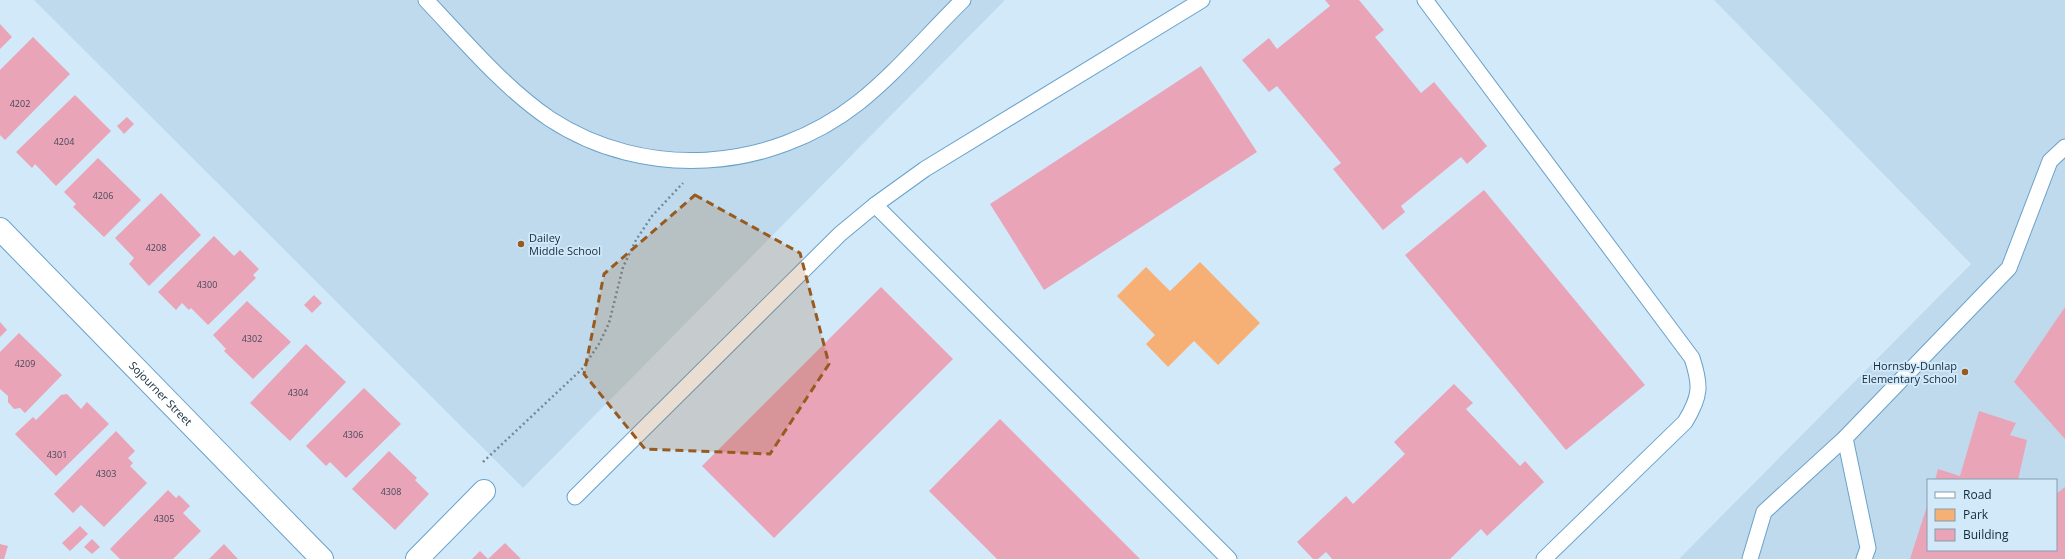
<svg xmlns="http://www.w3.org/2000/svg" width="2065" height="559" viewBox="0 0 2065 559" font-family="'Open Sans',sans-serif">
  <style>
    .built { fill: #c0daed; fill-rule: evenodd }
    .green { fill: #f6af74 }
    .building { fill: #e9a4b8 }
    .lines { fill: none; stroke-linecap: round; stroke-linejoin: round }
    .service-casing { stroke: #69a2cb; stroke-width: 17 }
    .minor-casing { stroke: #69a2cb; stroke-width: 24 }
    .path { stroke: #728a9a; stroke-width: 2.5; stroke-dasharray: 2 3; stroke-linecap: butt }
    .service { stroke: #fff; stroke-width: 15 }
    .minor { stroke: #fff; stroke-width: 22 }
    .marked { fill: #985a1f; fill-opacity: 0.2; stroke: #985a1f; stroke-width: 3; stroke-dasharray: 8 5; stroke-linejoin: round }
    .poi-dot { fill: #985a1f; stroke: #d2e9fa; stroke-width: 1.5 }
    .labels { text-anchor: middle; stroke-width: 3.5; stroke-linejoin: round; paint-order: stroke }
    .number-label { font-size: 9px; fill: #47485a }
    .poi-label { font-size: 11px; fill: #112a3a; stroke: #d2e9fa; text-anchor: start }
    .street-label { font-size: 11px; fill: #112a3a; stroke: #d2e9fa }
  </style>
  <rect width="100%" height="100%" fill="#d2e9fa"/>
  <g class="built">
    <path d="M34,0H1005L523,488Z"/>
    <path d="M1714,0H2065V559H1679L1971,264ZM1928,480H2056V550H1928Z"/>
  </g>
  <path class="green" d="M1200,262L1260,323L1218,365L1194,341L1168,367L1146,344L1155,335L1117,296L1146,267L1170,291Z"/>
  <g class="building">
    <path d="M1325,0H1359L1384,30L1375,37L1421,93L1434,82L1487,146L1467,164L1461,157L1401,206L1405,212L1383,230L1333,169L1341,163L1277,86L1269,92L1242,60L1269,38L1277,49L1330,6Z"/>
    <path d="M0,24L12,37L0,49Z"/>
    <path d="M33,37L70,74L5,140L0,135V70Z"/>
    <path d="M1201,66L1257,152L1044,290L990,204Z"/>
    <path d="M75,95L111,131L56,186L35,164L32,168L16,152Z"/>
    <path d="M127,117L134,124L124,134L117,126Z"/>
    <path d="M98,158L141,200L104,237L73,207L76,204L64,192Z"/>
    <path d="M1484,190L1645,385L1566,450L1405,255Z"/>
    <path d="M161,193L201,235L149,286L129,264L134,258L115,238Z"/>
    <path d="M214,236L234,256L240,250L259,269L253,275L256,278L208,325L191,308L189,310L182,303L176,310L158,292Z"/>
    <path d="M881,287L953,359L774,538L702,466Z"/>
    <path d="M314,295L322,303L312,313L304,305Z"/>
    <path d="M247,301L291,342L253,379L224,351L226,349L213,335Z"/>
    <path d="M2065,307V439L2014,382Z"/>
    <path d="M0,322L7,330L0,337Z"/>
    <path d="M19,333L62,375L25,413L20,408L14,409L8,402V396L0,389V352Z"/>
    <path d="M306,344L346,382L290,441L250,403Z"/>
    <path d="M1454,384L1473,403L1466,409L1520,466L1525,461L1544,482L1487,536L1481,529L1450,559H1332L1326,552L1318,559H1313L1297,542L1346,496L1353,504L1405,454L1394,442Z"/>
    <path d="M364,388L401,424L346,478L330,462L326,466L306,446Z"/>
    <path d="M67,394L81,409L87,402L109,424L56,476L15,434L33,417L36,420L61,395Z"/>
    <path d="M1979,411L2016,423L2010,435L2027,440L2018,480H1935L1938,469L1960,476Z"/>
    <path d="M1000,419L1140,559H997L929,491Z"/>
    <path d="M116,431L135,451L128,458L133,463L130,466L147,483L104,527L81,505L73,513L54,494Z"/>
    <path d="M389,451L417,478L415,480L429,494L395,530L352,489Z"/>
    <path d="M2065,487V559H1910L1928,503V550H2056V494Z"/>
    <path d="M168,490L176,498L179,495L190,506L183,513L201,531L173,559H120L110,549Z"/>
    <path d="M80,526L88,534L70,551L62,543Z"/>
    <path d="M92,539L100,547L92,554L84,547Z"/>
    <path d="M505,543L521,559H488Z"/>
    <path d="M0,544L8,546L4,559H0Z"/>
    <path d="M224,544L238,559H209Z"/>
    <path d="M480,551L488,559H472Z"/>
  </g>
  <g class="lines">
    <defs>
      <g id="service">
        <path d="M426,0C464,40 504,88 550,119C645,181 770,172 858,103C895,74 929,33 963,0"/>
        <path d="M1425,0L1692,358C1701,385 1701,396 1685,422L1544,559"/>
        <path d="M875,205L1229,559"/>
        <path d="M1845,438L1868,548L1864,559"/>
        <path d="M575,497L840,234L875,205L925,169L1202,0"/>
        <path d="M1750,559L1764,512L1845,438L2009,268L2050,161L2065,147"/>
      </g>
      <g id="minor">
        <path id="s1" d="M0,229L322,559"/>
        <path d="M417,559L484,491"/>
      </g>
    </defs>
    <use href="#service" class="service-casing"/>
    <use href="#minor" class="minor-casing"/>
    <path class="path" d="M483,462L582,369L599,344L609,323L623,267L636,240L652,216L683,183"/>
    <use href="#service" class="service"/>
    <use href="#minor" class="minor"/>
  </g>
  <path class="marked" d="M695,195L800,253L829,364L770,454L645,449L584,374L604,274Z"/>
  <g class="poi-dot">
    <circle cx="521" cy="244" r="4"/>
    <circle cx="1965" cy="372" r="4"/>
  </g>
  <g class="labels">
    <g class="number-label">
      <text x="20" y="107">4202</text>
      <text x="64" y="145">4204</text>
      <text x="103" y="199">4206</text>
      <text x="156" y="251">4208</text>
      <text x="207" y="288">4300</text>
      <text x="252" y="342">4302</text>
      <text x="25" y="367">4209</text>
      <text x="298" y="396">4304</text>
      <text x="353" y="438">4306</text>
      <text x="57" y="458">4301</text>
      <text x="106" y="477">4303</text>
      <text x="391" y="495">4308</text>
      <text x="164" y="522">4305</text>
    </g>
    <g class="poi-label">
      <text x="529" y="242">Dailey<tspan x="529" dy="13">Middle School</tspan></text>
      <text x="1957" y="370" text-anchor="end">Hornsby-Dunlap<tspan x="1957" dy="13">Elementary School</tspan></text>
    </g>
    <g class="street-label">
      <text dy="4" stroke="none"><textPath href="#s1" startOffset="230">Sojourner Street</textPath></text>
    </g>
  </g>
  <rect x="1927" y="479" width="130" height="72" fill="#d2e9fa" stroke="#859dad"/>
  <rect x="1935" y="492" width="20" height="6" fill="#ffffff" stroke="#859dad"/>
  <text x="1963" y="499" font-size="12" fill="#112a3a">Road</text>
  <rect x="1935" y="509" width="20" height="12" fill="#f6af74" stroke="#859dad"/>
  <text x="1963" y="519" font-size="12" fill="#112a3a">Park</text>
  <rect x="1935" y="529" width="20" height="12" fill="#e9a4b8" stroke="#859dad"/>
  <text x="1963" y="539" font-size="12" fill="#112a3a">Building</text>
</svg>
